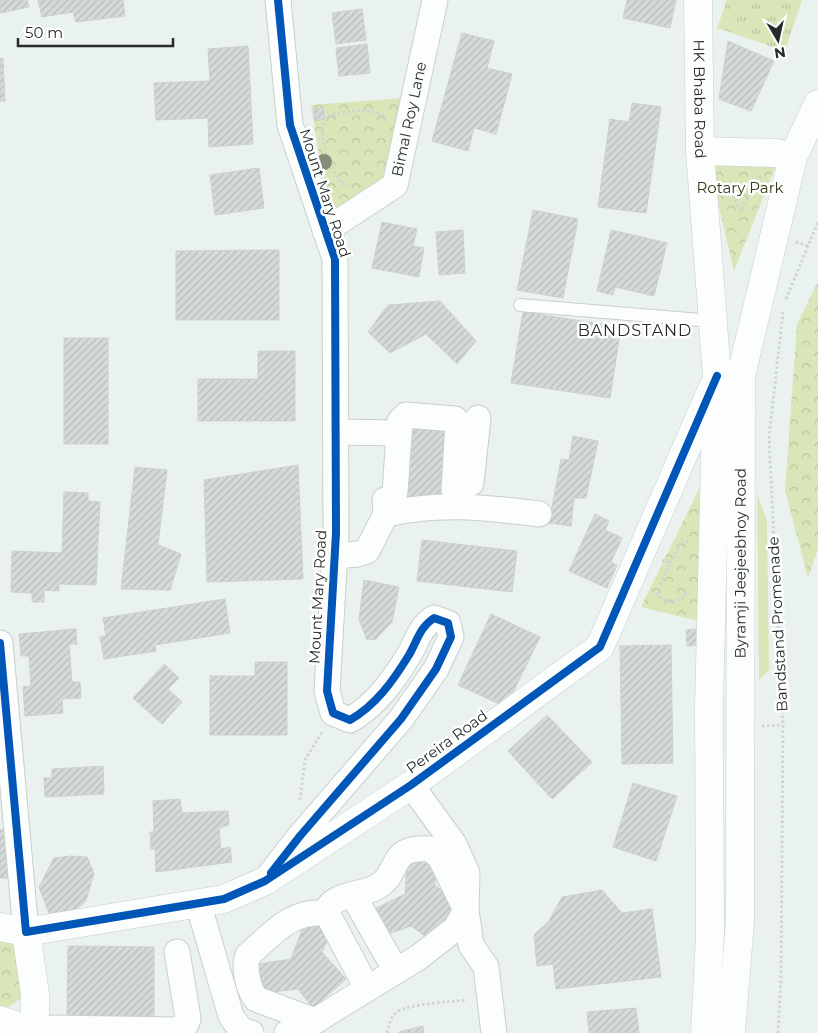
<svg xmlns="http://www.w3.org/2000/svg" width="818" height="1033" viewBox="0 0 818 1033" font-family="Montserrat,sans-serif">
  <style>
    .grass { fill: url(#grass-tufts) }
    .park { fill: url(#park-crowns) }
    .garden { fill: #d9e6b8 }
    .building { fill: url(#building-hatch); stroke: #ccd1ce }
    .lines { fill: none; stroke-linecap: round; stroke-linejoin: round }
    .service-casing { stroke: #c9cfce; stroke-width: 14 }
    .minor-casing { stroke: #c9cfce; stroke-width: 27 }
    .tertiary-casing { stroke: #c9cfce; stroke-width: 29 }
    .secondary-casing { stroke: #c9cfce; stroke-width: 29 }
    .path { stroke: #d1d4d3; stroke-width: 3; stroke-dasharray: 2.5 2.5; stroke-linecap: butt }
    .service { stroke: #fcfdfd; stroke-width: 12 }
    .minor { stroke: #fcfdfd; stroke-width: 25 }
    .tertiary { stroke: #fcfdfd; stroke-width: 28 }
    .secondary { stroke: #fcfdfd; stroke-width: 28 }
    .cycleway-casing { stroke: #fff; stroke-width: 11 }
    .cycleway { stroke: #0057b8; stroke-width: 8 }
    .tree { fill: #868d78 }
    .labels { text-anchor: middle; stroke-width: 5; stroke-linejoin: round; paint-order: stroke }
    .street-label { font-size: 15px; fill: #272c2b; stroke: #fff }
    .park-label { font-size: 15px; fill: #343b16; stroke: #fff }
    .neighbourhood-label { font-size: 16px; letter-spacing: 1px; fill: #272c2b; stroke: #fff }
  </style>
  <defs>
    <pattern id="grass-tufts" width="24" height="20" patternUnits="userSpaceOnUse" patternTransform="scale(1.25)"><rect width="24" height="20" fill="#d9e6b8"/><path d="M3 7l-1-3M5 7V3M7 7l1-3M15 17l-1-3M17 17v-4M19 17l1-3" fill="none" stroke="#bac59e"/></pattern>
    <pattern id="park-crowns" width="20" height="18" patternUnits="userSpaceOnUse" patternTransform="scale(1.25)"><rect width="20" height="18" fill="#d9e6b8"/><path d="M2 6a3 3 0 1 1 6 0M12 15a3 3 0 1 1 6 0" fill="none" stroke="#bac59e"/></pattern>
    <pattern id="building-hatch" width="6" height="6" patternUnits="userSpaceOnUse" patternTransform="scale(1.25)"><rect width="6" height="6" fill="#d5dbd8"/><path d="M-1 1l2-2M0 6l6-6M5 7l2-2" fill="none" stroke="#b7bcba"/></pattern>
  </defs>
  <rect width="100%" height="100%" fill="#eaf2f0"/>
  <path class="grass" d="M727,0H802L785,51L717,28Z"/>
  <g class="park">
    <path d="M403,98L390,176L329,216L311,105Z"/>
    <path d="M708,161L776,165L734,271Z"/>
    <path d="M818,282V549L808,578L785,490L797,324Z"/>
    <path d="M700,487L703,622L641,607Z"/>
    <path d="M0,940L13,942L24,995C17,1001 10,1009 0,1007Z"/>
  </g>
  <path class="garden" d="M757,492L767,522L769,670L759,680Z"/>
  <g class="building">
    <path d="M0,0H27L29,7L0,13Z"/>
    <path d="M38,0H123L125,16L76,22L73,12L42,17Z"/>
    <path d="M627,0H676L670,28L623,18Z"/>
    <path d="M362,9L366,40L336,44L332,13Z"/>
    <path d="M462,33L494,41L487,68L512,74L496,134L474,128L468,151L432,141Z"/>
    <path d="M728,41L774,61L751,111L719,99Z"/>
    <path d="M367,44L370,73L339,76L336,48Z"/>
    <path d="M248,46L253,144L209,147L208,118L156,120L154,83L210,81L208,49Z"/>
    <path d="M3,58L5,101H0V59Z"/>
    <path d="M632,103L661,107L646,213L598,207L610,119L629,122Z"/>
    <path d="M323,108L325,119L315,121L314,109Z"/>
    <path d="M259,168L264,208L215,215L210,175Z"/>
    <path d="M533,210L578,219L563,298L517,290Z"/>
    <path d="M382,222L417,229L413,246L424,248L419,277L372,268Z"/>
    <path d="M463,230L465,273L439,275L436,232Z"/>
    <path d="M611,230L667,243L654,296L615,287L613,295L597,291Z"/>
    <path d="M279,250V320H176V251Z"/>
    <path d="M440,301L476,341L457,364L426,334L390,353L368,332L388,305Z"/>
    <path d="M523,312L621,327L610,398L511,383Z"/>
    <rect x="64" y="338" width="44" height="106"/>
    <path d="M258,351H295V421H198V379H258Z"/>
    <path d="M406,422L451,426L444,496L421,494V499L401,498Z"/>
    <path d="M573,436L598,441L586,498H574L571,526L549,523L561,459L569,460Z"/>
    <path d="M298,465L303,579L207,582L204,480Z"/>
    <path d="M135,467L167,470L158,545L181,554L170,590L121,589Z"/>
    <path d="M64,492L88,493V501L100,502L96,585L59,584V591L44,590V602H32V593L11,592L12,551L62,553Z"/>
    <path d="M595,514L609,521L605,530L622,538L611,562L617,565L607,588L569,571Z"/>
    <path d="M422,540L517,551L512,592L417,581Z"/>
    <path d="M364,580L399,587L392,622L376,639L367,640L359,619Z"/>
    <path d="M225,599L230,633L155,645L156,651L104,659L100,637L106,636L103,618Z"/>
    <path d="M491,614L540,637L506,707L458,685Z"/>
    <path d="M76,629L77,644H69L72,682H80L81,698L62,699L63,713L25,716L23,687L31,686L29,656H21L19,634Z"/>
    <path d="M700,629L701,645L687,646L686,630Z"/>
    <path d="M671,645L673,763L622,764L620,646Z"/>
    <path d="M255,662H287V735H210V676H255Z"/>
    <path d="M164,664L179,678L168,689L182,702L162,724L133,698Z"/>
    <path d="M547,715L592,762L552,799L508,751Z"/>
    <path d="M103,766L104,794L45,797L44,778H52V769Z"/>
    <path d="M633,783L677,796L656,861L613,847Z"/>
    <path d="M180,799L182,813L228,811L229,825L219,828L221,849L230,847L232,862L156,872L155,849H151L150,832H154L153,801Z"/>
    <path d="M8,829L11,878H0V830Z"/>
    <path d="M71,856L87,857L94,873L86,901L65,919L49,913L39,887L54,858Z"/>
    <path d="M436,859L435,886L457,899L432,941L411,926L379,937L370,911L405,894L407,862Z"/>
    <path d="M602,890L622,913L652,909L661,977L556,989L553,964L537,966L534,935L549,921L562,897Z"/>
    <path d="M306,919L333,929L322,952L346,979L313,1008L298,989L263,993L252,965L291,959Z"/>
    <path d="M68,946L154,947V1017L67,1016Z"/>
    <path d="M636,1008L639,1033H589L587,1012Z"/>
    <path d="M423,1026L424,1033H399V1032Z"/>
  </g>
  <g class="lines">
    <defs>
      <path id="service" d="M520,305L713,321"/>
      <g id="minor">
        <path id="s1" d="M325,231L395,185L435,0"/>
        <path d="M336,432L399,433"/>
        <path d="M471,483L478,418"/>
        <path d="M395,492L400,421L406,415L455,419L458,422L454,490"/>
        <path d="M386,514C441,502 483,507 539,514"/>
        <path d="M334,556L358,554L367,551L386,514L385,500"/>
        <path d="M0,643L26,932"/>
        <path d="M271,873L300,836L401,719L436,669L451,637L448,623L434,618C420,627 417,641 409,655C393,681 376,705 350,720L333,713L327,691L336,533L335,259L290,125L278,0"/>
        <path d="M353,895L396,971"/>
        <path d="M198,903L231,1016L241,1030L251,1033"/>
        <path d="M367,988L327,913C329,894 361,895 375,888C402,875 386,845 430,849L440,857L466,910L471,945L486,967L494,1033"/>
        <path d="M315,1021L256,999C248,988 243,967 248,955C274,933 290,910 327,913"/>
        <path d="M35,1032L54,1028L175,1030C183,1028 187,1026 188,1018L177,952"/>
        <path d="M287,1033L315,1021L419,957L456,928L466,910L467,873L454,844L411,785"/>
      </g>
      <g id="tertiary">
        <path id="s2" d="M698,0L700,151L717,376L709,706L710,935L705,1033"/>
        <path d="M700,151L775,153L793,157"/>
        <path d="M26,932L224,899L265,881L411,785L600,647L712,389"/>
        <path id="s3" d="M731,1033L740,921L741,376L793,157L818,104"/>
      </g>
      <g id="secondary">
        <path d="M0,927L26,932L35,994V1033"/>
        <path d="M0,1020L35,1032"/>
      </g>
    </defs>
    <use href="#service" class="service-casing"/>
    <use href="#minor" class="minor-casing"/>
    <use href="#tertiary" class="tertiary-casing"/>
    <use href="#secondary" class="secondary-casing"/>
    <g class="path">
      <path d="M326,155L322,129L329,116C349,111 363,107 383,115L384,122"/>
      <path d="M327,158L341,184L352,185"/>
      <path d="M728,187L741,211L761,176"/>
      <path d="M796,242L808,246"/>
      <path d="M786,299L818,222"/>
      <path d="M662,560L670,563L658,590V596C667,603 673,602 683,598L687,591"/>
      <path d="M670,563L682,540L690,542"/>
      <path d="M762,726L783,725"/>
      <path d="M300,800L305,760L322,732"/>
      <path d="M387,1033C389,1026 390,1017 397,1012C411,1003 450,1002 467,1000"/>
      <path d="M778,1033L781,976L783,725L769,437L783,312"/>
    </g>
    <use href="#service" class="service"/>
    <use href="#minor" class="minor"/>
    <use href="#tertiary" class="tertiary"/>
    <use href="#secondary" class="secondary"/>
    <defs>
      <g id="cycleway">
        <path d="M0,643L26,932L224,899L265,881L411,785L600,647L717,376"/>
        <path d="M271,873L300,836L401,719L436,669L451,637L448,623L434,618C420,627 417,641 409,655C393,681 376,705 350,720L333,713L327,691L336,533L335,259L290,125L278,0"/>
      </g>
    </defs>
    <use href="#cycleway" class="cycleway-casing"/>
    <use href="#cycleway" class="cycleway"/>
  </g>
  <circle class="tree" cx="324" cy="162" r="8"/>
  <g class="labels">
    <g class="street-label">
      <text dy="5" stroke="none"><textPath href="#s2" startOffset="99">HK Bhaba Road</textPath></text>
      <text dy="5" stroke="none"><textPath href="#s1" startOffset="151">Bimal Roy Lane</textPath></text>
      <text transform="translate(325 193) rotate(72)" y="5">Mount Mary Road</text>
      <text dy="5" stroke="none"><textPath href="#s3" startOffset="470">Byramji Jeejeebhoy Road</textPath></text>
      <text transform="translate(318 597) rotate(-87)" y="5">Mount Mary Road</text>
      <text transform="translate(778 624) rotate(-93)" y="5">Bandstand Promenade</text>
      <text transform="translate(447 742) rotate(-36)" y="5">Pereira Road</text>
    </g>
    <g class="park-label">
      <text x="740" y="193">Rotary Park</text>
    </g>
    <g class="neighbourhood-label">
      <text x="635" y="336">BANDSTAND</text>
    </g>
  </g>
  <g transform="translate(778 40) rotate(171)" stroke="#ffffff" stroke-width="4" paint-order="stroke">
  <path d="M0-4L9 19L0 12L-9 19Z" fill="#272c2b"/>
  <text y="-8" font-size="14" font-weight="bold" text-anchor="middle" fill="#272c2b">N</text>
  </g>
  <path d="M18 38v8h155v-8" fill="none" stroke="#272c2b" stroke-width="2.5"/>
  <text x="25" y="38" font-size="15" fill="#272c2b" stroke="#ffffff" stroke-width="4" paint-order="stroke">50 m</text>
</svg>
